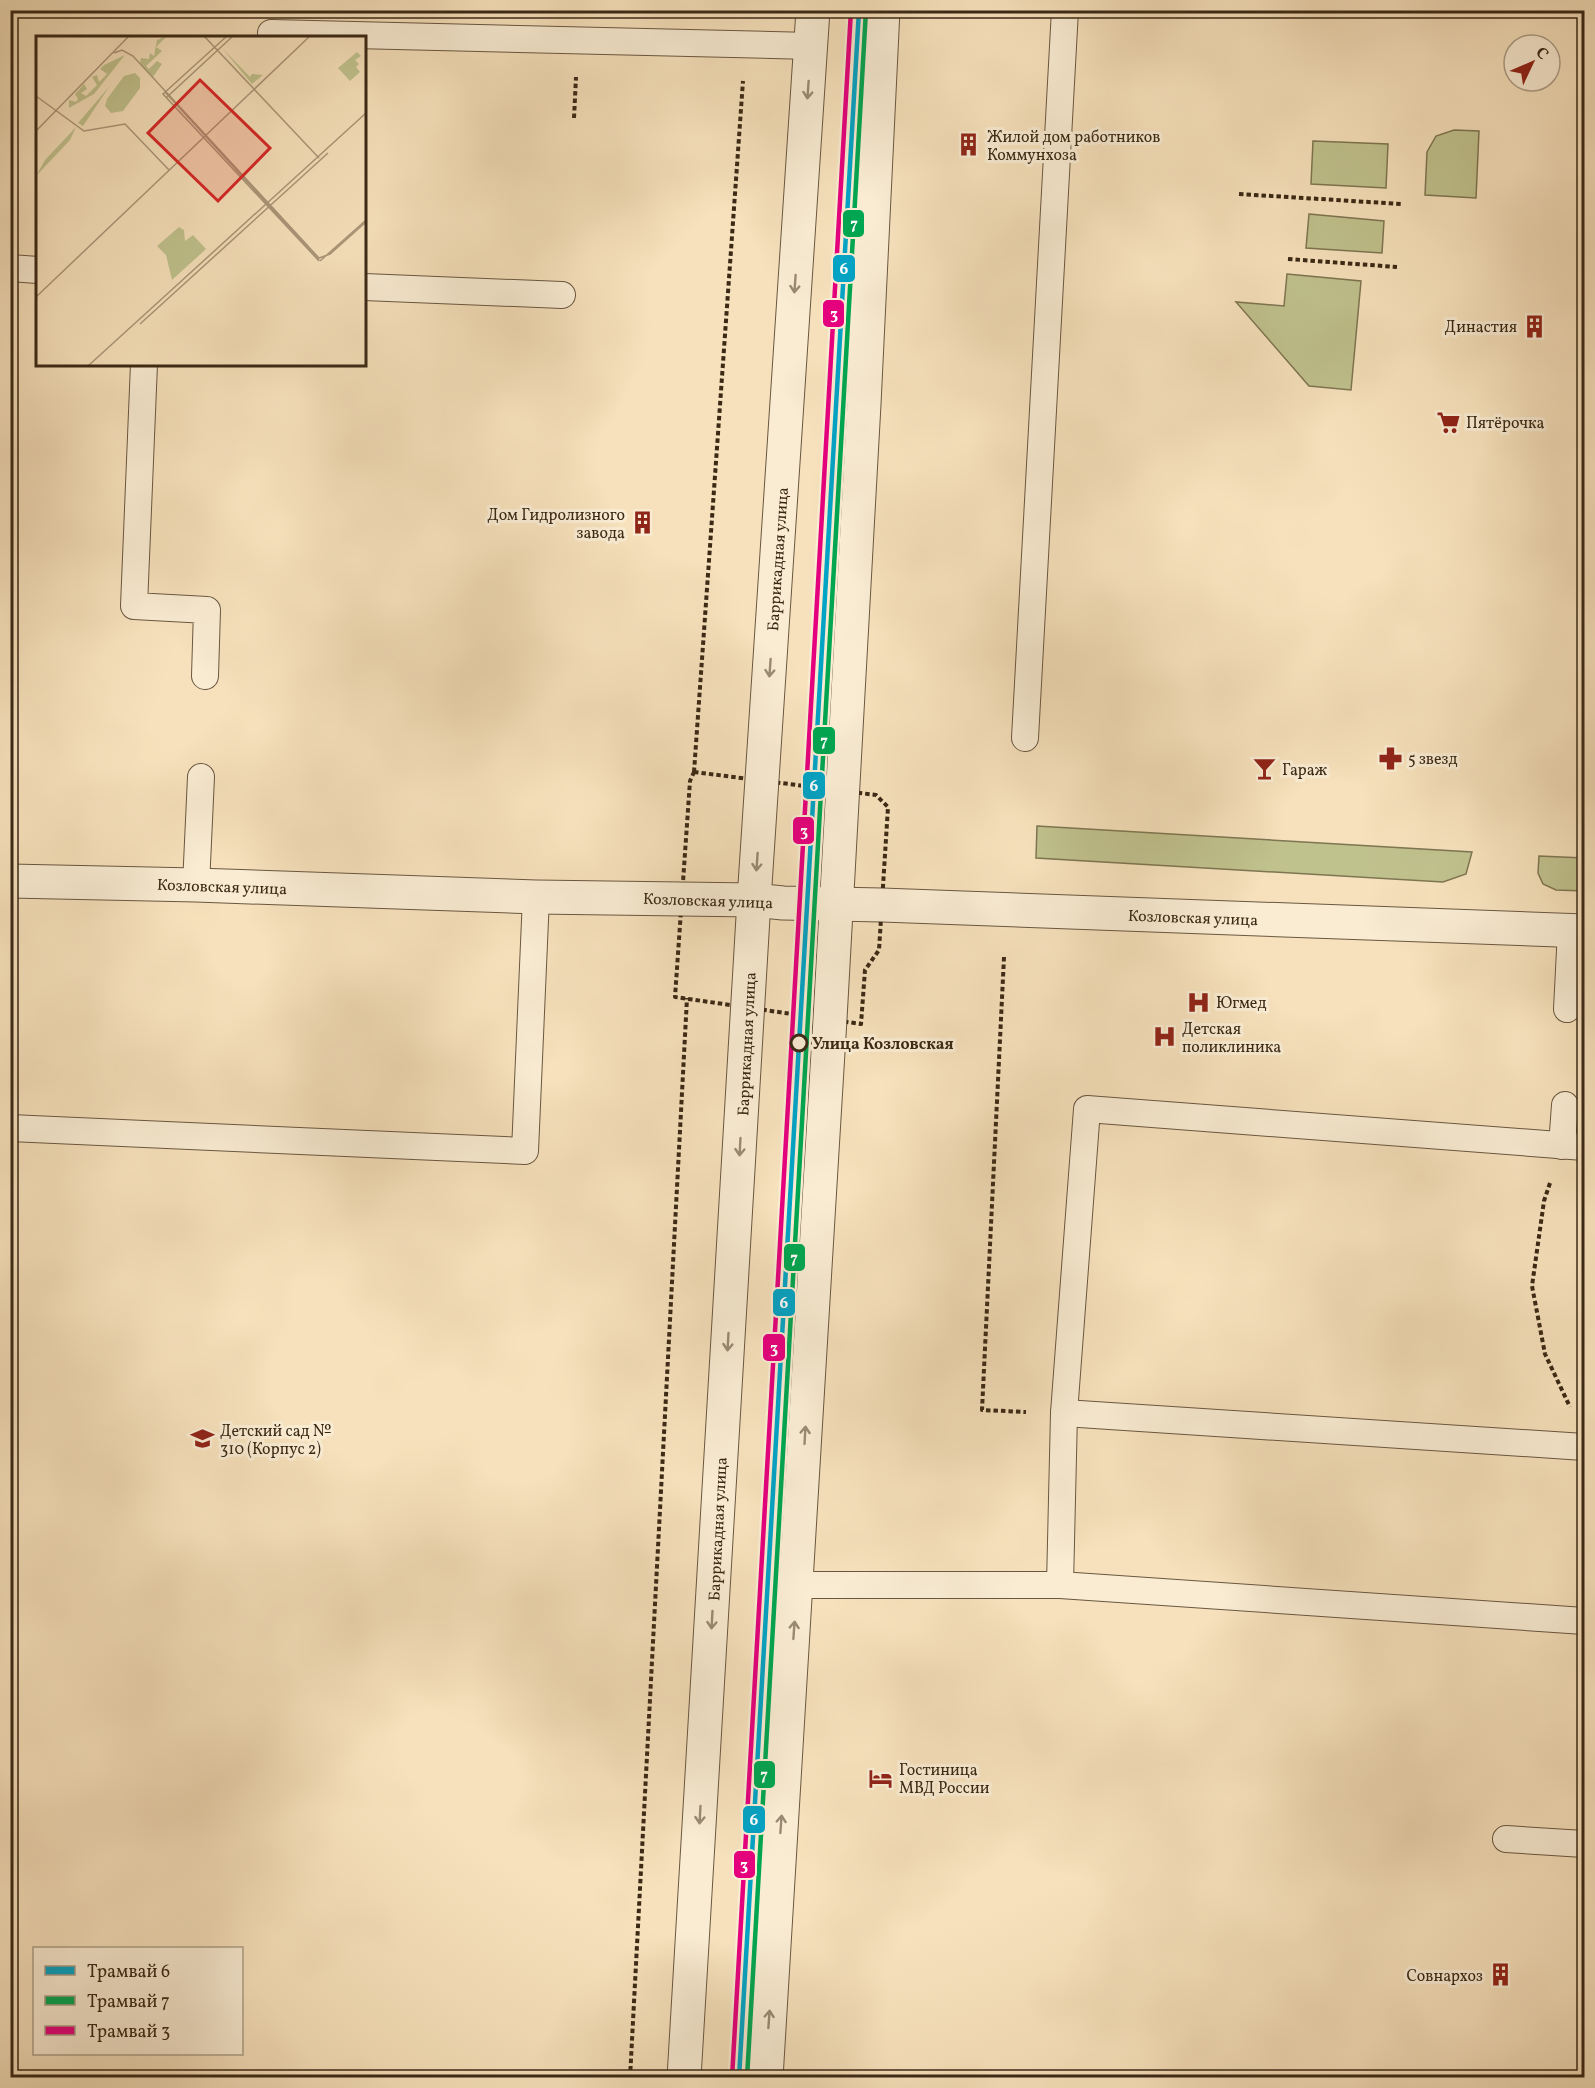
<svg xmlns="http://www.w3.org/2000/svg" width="1595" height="2088" viewBox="0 0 1595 2088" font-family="Vollkorn,serif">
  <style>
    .green { fill: #c0c28e; stroke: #7e7652; stroke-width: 1.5 }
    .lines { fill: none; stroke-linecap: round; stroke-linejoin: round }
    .service-casing { stroke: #6a5740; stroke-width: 28 }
    .tertiary-casing { stroke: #6a5740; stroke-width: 35 }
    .path { stroke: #3b2916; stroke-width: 4; stroke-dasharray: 4.5 3; stroke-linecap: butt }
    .service { stroke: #f9ecd3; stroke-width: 26 }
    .tertiary { stroke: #f9ecd3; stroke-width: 33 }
    .tram-1-casing { stroke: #f9ecd3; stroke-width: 9 }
    .tram-2-casing { stroke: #f9ecd3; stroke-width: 9 }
    .tram-3-casing { stroke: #f9ecd3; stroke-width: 9 }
    .tram-1 { stroke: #03a3c5; stroke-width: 4.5 }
    .tram-2 { stroke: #00a651; stroke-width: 4.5 }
    .tram-3 { stroke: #e5007d; stroke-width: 4.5 }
    .oneway { stroke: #9a8a74 }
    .stop-dot { fill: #f9ecd3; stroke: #3b2916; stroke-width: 3 }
    .labels { text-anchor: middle; stroke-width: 6; stroke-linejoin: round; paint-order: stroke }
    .poi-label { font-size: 16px; fill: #3b2916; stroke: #f9ecd3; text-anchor: start }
    .street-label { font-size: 16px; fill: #3b2916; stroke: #f9ecd3 }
    .stop-label { font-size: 16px; font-weight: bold; fill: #3b2916; stroke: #f9ecd3; text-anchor: start }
    .inset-road { fill: none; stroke: #ab977a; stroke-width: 1.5 }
    .view { fill: #d62828; fill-opacity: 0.15; stroke: #d62828; stroke-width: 3 }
    .inset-edge { fill: none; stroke: #3b2916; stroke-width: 3 }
    .line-badge { stroke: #f9ecd3; stroke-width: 2 }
    .badge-label { font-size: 16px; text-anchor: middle; font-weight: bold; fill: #fff }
  </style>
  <rect width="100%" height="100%" fill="#f6e1bc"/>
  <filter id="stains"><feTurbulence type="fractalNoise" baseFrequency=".00333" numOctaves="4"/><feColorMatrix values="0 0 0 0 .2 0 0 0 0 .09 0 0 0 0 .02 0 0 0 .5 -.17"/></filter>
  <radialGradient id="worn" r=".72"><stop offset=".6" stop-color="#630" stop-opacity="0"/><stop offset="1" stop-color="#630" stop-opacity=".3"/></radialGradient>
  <g class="green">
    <path d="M1454,130L1479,131L1476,198L1425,195L1427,152L1436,136Z"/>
    <path d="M1313,141L1388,144L1386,188L1311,184Z"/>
    <path d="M1309,214L1384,221L1382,253L1306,248Z"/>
    <path d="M1287,274L1361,281L1351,390L1309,386L1236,302L1284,306Z"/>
    <path d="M1037,826L1472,852L1466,874L1443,882L1036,858Z"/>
    <path d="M1539,856L1584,858V891L1556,890L1543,884L1538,873Z"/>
  </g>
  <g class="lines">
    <defs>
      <g id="service">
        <path d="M271,33L811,46"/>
        <path d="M10,268L38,270"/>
        <path d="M364,287L562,295"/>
        <path d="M144,364L134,606L207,610L205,676"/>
        <path d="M1025,738L1065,10"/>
        <path d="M196,885L201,777"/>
        <path d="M1567,1009L1571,931"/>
        <path d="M10,1128L525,1151L536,897"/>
        <path d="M1562,1146L1565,1105"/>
        <path d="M1584,1147L1087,1109L1064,1413L1060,1585L1584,1621"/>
        <path d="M1064,1413L1584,1447"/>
        <path d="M797,1585H1060"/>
        <path d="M1506,1839L1584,1844"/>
      </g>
      <g id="tertiary">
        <path d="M10,881L196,885L536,897L754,900L783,903L882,905L1584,931"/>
        <path d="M684,2078L754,900L813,10"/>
        <path d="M766,2078L830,1019L864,404L883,10"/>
      </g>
    </defs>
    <use href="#service" class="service-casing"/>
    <use href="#tertiary" class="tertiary-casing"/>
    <g class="path">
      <path d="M574,118L576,77"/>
      <path d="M1239,194L1401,204"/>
      <path d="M1288,259L1397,267"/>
      <path d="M694,772L876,795L888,807L879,950L865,970L861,1024L675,997L690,781Z"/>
      <path d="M694,772L743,81"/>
      <path d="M1004,957L982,1410L1026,1412"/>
      <path d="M1550,1183L1544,1201L1532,1286L1545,1354L1570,1407"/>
      <path d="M630,2078L687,998"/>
    </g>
    <use href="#service" class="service"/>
    <use href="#tertiary" class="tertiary"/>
    <defs>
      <path id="tram-1" d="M739,2078L859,10"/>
      <path id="tram-2" d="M747,2078L866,10"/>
      <path id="tram-3" d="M732,2078L851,10"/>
    </defs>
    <use href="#tram-1" class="tram-1-casing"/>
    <use href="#tram-2" class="tram-2-casing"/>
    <use href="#tram-3" class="tram-3-casing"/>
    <use href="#tram-1" class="tram-1"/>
    <use href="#tram-2" class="tram-2"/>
    <use href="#tram-3" class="tram-3"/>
  </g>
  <defs><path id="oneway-shaft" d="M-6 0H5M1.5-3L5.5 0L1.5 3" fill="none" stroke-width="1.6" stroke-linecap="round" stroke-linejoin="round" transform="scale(1.5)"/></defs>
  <g class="oneway">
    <use href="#oneway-shaft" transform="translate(808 90) rotate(94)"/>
    <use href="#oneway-shaft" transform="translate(795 284) rotate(94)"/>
    <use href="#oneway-shaft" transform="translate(770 668) rotate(94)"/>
    <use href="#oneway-shaft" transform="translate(757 862) rotate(94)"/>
    <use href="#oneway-shaft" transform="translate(740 1147) rotate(93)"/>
    <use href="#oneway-shaft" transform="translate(728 1342) rotate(93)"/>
    <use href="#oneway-shaft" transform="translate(805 1435) rotate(-87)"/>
    <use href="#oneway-shaft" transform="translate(712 1620) rotate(93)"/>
    <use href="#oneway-shaft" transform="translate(794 1630) rotate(-86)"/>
    <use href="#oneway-shaft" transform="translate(700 1815) rotate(93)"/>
    <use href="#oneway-shaft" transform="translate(781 1824) rotate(-86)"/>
    <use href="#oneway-shaft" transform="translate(769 2019) rotate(-86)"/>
  </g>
  <defs>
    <symbol id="building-bare" viewBox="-9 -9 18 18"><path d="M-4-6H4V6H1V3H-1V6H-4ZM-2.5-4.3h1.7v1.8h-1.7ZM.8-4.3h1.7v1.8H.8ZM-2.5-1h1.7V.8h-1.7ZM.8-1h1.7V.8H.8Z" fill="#8f2418" stroke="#f9ecd3" stroke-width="2.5" paint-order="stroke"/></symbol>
    <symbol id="supermarket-bare" viewBox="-9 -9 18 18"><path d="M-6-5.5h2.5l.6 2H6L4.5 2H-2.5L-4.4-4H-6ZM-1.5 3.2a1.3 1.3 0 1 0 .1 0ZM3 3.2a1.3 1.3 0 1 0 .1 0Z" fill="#8f2418" stroke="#f9ecd3" stroke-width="2.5" paint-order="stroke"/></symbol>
    <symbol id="pharmacy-bare" viewBox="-9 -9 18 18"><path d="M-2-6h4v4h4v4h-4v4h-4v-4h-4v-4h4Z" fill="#8f2418" stroke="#f9ecd3" stroke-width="2.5" paint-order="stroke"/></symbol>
    <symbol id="bar-bare" viewBox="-9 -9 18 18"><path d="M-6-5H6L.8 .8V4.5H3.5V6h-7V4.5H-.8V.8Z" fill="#8f2418" stroke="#f9ecd3" stroke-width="2.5" paint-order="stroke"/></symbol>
    <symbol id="hospital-bare" viewBox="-9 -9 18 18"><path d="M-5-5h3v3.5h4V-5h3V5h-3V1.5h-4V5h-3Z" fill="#8f2418" stroke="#f9ecd3" stroke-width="2.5" paint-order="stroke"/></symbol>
    <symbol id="school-bare" viewBox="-9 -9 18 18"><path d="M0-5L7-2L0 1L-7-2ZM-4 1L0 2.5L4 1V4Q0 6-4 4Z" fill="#8f2418" stroke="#f9ecd3" stroke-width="2.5" paint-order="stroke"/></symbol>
    <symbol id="hotel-bare" viewBox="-9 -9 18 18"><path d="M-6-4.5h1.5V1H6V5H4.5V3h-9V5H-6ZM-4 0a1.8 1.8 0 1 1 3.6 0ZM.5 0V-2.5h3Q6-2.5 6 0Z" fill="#8f2418" stroke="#f9ecd3" stroke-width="2.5" paint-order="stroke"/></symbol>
  </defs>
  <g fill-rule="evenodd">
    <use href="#building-bare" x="952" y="128" width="33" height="33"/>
    <use href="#building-bare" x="1518" y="310" width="33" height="33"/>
    <use href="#supermarket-bare" x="1432" y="406" width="33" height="33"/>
    <use href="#building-bare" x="626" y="506" width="33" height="33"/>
    <use href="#pharmacy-bare" x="1374" y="742" width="33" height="33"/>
    <use href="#bar-bare" x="1248" y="752" width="33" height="33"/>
    <use href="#hospital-bare" x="1182" y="986" width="33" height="33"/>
    <use href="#hospital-bare" x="1148" y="1020" width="33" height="33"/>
    <use href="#school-bare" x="186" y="1422" width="33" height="33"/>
    <use href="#hotel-bare" x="864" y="1762" width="33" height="33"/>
    <use href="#building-bare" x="1484" y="1958" width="33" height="33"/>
  </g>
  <circle class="stop-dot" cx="799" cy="1043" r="8"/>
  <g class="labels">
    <g class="poi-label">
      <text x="987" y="142">Жилой дом работников<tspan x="987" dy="18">Коммунхоза</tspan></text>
      <text x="1517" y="332" text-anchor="end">Династия</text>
      <text x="1466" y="428">Пятёрочка</text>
      <text x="625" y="520" text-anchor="end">Дом Гидролизного<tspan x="625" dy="18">завода</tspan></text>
      <text x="1408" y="764">5 звезд</text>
      <text x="1282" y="775">Гараж</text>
      <text x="1216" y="1008">Югмед</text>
      <text x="1182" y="1034">Детская<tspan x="1182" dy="18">поликлиника</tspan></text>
      <text x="220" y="1436">Детский сад №<tspan x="220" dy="18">310 (Корпус 2)</tspan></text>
      <text x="899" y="1775">Гостиница<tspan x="899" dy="18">МВД России</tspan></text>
      <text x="1483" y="1981" text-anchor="end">Совнархоз</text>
    </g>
    <g class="street-label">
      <text transform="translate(777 559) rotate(-86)" y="6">Баррикадная улица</text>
      <text transform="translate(222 886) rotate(2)" y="6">Козловская улица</text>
      <text transform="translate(708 900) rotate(2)" y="6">Козловская улица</text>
      <text transform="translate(1193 917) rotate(2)" y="6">Козловская улица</text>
      <text transform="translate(746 1044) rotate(-87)" y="6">Баррикадная улица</text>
      <text transform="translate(717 1529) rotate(-87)" y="6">Баррикадная улица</text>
    </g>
    <g class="stop-label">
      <text x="812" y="1049">Улица Козловская</text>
    </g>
  </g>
  <g transform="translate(36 36)">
    <rect width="330" height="330" fill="#f6e1bc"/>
    <path d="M131,0L120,11L126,15L110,30L113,33L121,25L126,28L117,41L104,27L105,22L113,23L114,17L118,20L121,4ZM186,12L214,41L216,38L227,39L216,48ZM321,16L325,20L319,24L323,28L320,31L324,36L314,45L302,32ZM89,19L58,58L33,72V64L40,66L42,63L39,58L48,48L51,53L45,57L50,60L61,49L56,41L61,39L63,46L71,38L64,33L68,29ZM99,37L104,42V52L87,75L75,77L69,70L71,63L88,40ZM75,48L47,90L42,87L72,52ZM40,91L34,104L0,140L9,124ZM143,191L148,194L149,205L157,199L170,213L136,244L130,219L121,210Z" fill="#c0c28e"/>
    <path class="inset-road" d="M168,0L283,122M191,0L127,58L283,225M78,17L86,14L97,20L283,222L294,218L330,186M129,56L283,224M0,60L48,95L89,88L133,134M131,61L197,0M0,95L93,0M284,225L330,184M0,261L274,0M104,288L292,117M52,330L330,77"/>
    <path class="view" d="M164,44L234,112L182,165L112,97Z"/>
    <rect width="330" height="330" class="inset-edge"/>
  </g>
  <g class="line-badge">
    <rect x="842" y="209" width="23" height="29" rx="6" fill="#00a651"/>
    <rect x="832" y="254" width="24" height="29" rx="6" fill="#03a3c5"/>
    <rect x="822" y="299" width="23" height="29" rx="6" fill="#e5007d"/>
    <rect x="812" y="726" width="24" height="29" rx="6" fill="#00a651"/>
    <rect x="802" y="771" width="24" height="29" rx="6" fill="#03a3c5"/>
    <rect x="792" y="816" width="23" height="29" rx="6" fill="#e5007d"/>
    <rect x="783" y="1243" width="23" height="29" rx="6" fill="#00a651"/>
    <rect x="772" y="1288" width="24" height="29" rx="6" fill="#03a3c5"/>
    <rect x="762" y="1333" width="24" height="29" rx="6" fill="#e5007d"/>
    <rect x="753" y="1760" width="23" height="29" rx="6" fill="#00a651"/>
    <rect x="742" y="1805" width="24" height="29" rx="6" fill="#03a3c5"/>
    <rect x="733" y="1850" width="23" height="29" rx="6" fill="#e5007d"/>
  </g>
  <g class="badge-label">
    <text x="854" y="229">7</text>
    <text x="844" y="274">6</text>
    <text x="834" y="319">3</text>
    <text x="824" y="746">7</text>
    <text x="814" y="791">6</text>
    <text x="804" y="836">3</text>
    <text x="794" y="1263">7</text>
    <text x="784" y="1308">6</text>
    <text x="774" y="1353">3</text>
    <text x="764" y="1780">7</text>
    <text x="754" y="1825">6</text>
    <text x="744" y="1870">3</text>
  </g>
  <rect width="1595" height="2088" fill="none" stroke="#f6e1bc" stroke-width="36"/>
  <rect x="12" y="12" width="1571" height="2064" fill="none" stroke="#3b2916" stroke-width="3"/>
  <rect x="18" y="18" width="1559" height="2052" fill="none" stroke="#3b2916" stroke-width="1.5"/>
  <rect x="33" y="1947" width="210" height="108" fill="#f9ecd3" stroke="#ad9e87" stroke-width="1.5"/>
  <rect x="45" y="1966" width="30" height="9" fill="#03a3c5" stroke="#ad9e87" stroke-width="1.5"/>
  <text x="87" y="1977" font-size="18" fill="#3b2916">Трамвай 6</text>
  <rect x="45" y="1996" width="30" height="9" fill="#00a651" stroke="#ad9e87" stroke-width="1.5"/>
  <text x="87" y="2007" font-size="18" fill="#3b2916">Трамвай 7</text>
  <rect x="45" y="2026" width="30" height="9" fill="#e5007d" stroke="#ad9e87" stroke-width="1.5"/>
  <text x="87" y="2037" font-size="18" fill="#3b2916">Трамвай 3</text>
  <g transform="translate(1532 63) rotate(46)"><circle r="28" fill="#f9ecd3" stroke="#ad9e87" stroke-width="1.5"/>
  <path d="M0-4.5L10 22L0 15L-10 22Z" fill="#8f2418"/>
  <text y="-9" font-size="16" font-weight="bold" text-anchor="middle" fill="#3b2916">С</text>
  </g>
  <rect width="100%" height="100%" filter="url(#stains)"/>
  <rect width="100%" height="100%" fill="url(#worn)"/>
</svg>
